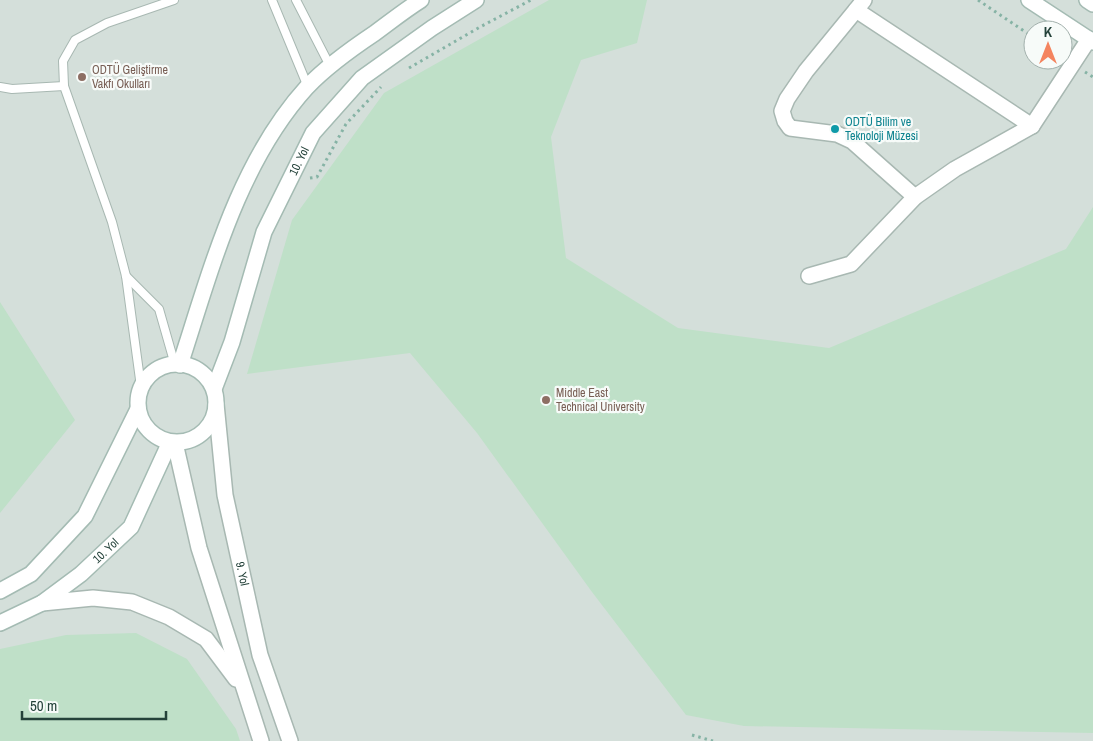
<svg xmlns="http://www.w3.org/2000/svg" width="1093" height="741" viewBox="0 0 1093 741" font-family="'Archivo Narrow',sans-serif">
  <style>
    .built { fill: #d4dfda; fill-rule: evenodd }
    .green { fill: #bfe0c8 }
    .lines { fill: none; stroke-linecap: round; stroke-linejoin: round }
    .lane-casing { stroke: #a8b8b2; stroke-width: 10 }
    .street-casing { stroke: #a8b8b2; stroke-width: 18 }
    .secondary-casing { stroke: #a4bbb3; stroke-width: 18 }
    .path { stroke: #86b3a5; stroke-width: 3; stroke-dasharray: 2.5 4; stroke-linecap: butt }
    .lane { stroke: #fff; stroke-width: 8 }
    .street { stroke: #fff; stroke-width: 15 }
    .secondary { stroke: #fff; stroke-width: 15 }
    .education-dot { fill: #8d6e63; stroke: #f7fbf9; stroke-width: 2 }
    .culture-dot { fill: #0f9aa8; stroke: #f7fbf9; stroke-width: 2 }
    .labels { text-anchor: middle; stroke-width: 4.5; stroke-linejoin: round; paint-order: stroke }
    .education-label { font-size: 12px; fill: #785e54; stroke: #f7fbf9; text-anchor: start }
    .culture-label { font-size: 12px; fill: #0d838f; stroke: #f7fbf9; text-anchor: start }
    .street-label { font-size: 12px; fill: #24423a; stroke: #f7fbf9 }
  </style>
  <rect width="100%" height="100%" fill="#e6efeb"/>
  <path class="built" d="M0,0H1093V741H0ZM1033,30H1063V60H1033Z"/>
  <g class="green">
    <path d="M549,0H647L637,43L581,60L551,137L566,258L678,328L829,348L1066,249L1093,207V733L744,726L686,715L592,592L477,433L410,353L247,374L292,220L384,93Z"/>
    <path d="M0,302L75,420L0,513Z"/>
    <path d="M136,633L187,659L236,729L240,741H0V649L66,635Z"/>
  </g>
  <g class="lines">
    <defs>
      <g id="lane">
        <path d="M272,0L308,87"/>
        <path d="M296,0L330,66"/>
        <path d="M0,87L12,89L64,86"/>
        <path d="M126,276L159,309L175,365"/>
        <path d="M141,387L126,276L112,222L64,86L63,61L75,40L107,23L174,0"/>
      </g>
      <g id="street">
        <path d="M864,0L856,10L1032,126"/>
        <path d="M856,10L806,71L787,99L782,111L785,121L790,128L837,134L852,141L915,197"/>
        <path d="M809,276L851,264L915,197L955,169L1032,126L1089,39"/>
        <path id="s1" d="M216,404L225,495L260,655L290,741"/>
        <path d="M175,443L199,548L261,741"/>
        <path d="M42,603L93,598L132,602L169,617L206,639L236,679"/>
      </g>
      <g id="secondary">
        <path d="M1029,0L1093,42"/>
        <path d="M1087,0L1093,4"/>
        <circle cx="177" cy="403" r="39"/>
        <path d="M180,365C211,270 238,163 307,87C327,66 351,49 375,33C390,22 405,10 421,0"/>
        <path id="s2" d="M214,389L232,342L264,232L313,133L362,78L432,28L476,0"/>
        <path d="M0,591L31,574L85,516L138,409"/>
        <path id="s3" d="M0,623L42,603L81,574L131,527L170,442"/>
      </g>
    </defs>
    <use href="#lane" class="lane-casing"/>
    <use href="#street" class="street-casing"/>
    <use href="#secondary" class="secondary-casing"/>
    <g class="path">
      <path d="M978,0L1033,37"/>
      <path d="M409,68L480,27L531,0"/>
      <path d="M1085,72L1093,77"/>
      <path d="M310,178L317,177L346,124L381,87"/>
      <path d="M692,735L713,741"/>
    </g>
    <use href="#lane" class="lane"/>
    <use href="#street" class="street"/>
    <use href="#secondary" class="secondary"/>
  </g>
  <g class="education-dot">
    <circle cx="82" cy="77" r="5"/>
    <circle cx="546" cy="400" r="5"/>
  </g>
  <circle class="culture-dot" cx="835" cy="129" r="5"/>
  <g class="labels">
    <g class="education-label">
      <text x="92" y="74">ODTÜ Geliştirme<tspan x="92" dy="14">Vakfı Okulları</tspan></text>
      <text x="556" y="397">Middle East<tspan x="556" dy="14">Technical University</tspan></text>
    </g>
    <g class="culture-label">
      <text x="845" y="126">ODTÜ Bilim ve<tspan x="845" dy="14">Teknoloji Müzesi</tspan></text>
    </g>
    <g class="street-label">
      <text dy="4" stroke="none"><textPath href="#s2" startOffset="244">10. Yol</textPath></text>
      <text dy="4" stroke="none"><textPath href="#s3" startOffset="129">10. Yol</textPath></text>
      <text dy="4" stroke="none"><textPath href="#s1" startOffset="172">9. Yol</textPath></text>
    </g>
  </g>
  <g transform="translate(1048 45)"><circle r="24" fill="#f7fbf9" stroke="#a3b1ad"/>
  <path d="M0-4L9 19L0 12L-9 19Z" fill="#f4845f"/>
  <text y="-8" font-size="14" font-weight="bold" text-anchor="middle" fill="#24423a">K</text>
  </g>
  <path d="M22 711v8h144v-8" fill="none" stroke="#24423a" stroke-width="2.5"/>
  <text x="30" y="711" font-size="15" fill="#24423a" stroke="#f7fbf9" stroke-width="4" paint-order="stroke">50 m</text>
</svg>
